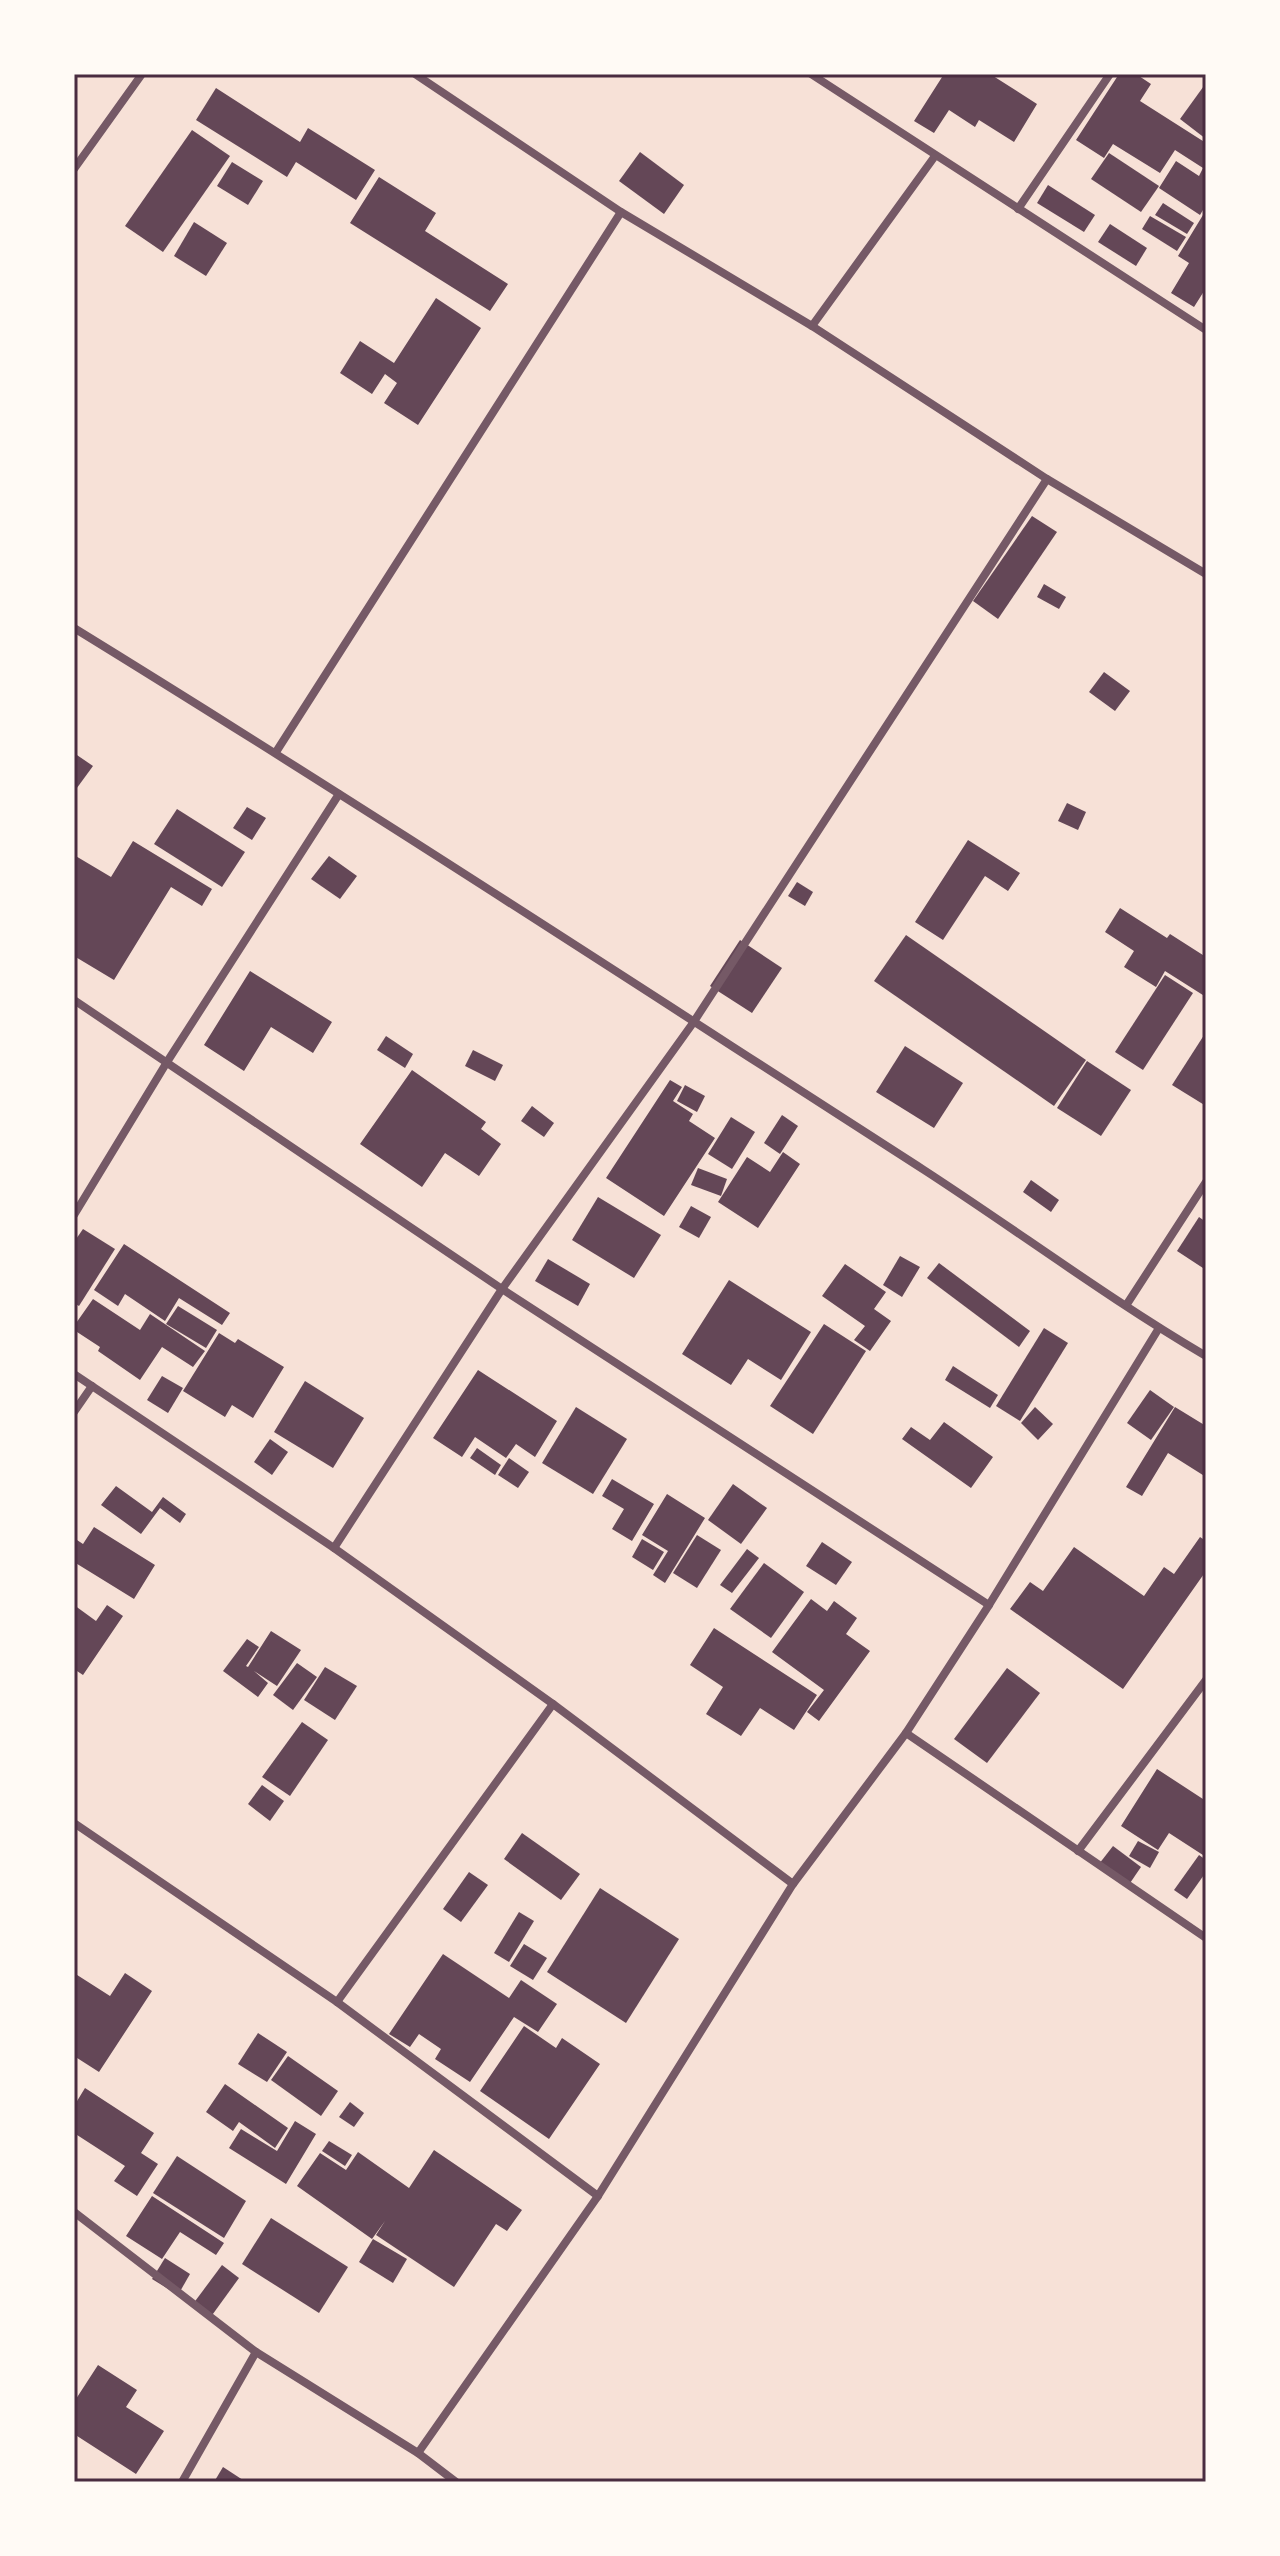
<svg xmlns="http://www.w3.org/2000/svg" width="1280" height="2556" viewBox="0 0 1280 2556" font-family="Raleway,sans-serif">
  <style>
    .building { fill: #644757 }
    .lines { fill: none; stroke-linecap: round; stroke-linejoin: round }
    .minor { stroke: #755966; stroke-width: 8 }
    .neatline { fill: none; stroke: #4a2c40; stroke-width: 3 }
  </style>
  <rect width="100%" height="100%" fill="#f7e1d7"/>
  <g class="building">
    <path d="M944,74H990L1037,104L1014,142L979,120L975,127L949,110L934,133L914,121Z"/>
    <path d="M1119,74H1136L1151,84L1140,101L1206,143V205L1200,215L1159,188L1176,161L1199,176L1203,168L1175,150L1160,173L1113,144L1104,158L1076,140Z"/>
    <path d="M1206,83V139L1180,119Z"/>
    <path d="M216,88L300,142L308,128L375,170L356,200L296,162L287,177L196,120Z"/>
    <path d="M192,130L230,156L163,252L125,226Z"/>
    <path d="M640,152L684,185L664,214L619,181Z"/>
    <path d="M1109,153L1159,186L1141,212L1091,179Z"/>
    <path d="M232,162L263,181L248,205L217,186Z"/>
    <path d="M379,177L436,213L425,231L508,284L490,311L350,223Z"/>
    <path d="M1048,185L1095,215L1084,232L1037,203Z"/>
    <path d="M1163,203L1194,223L1187,234L1155,215Z"/>
    <path d="M1206,210V288L1194,307L1171,293L1189,263L1178,256Z"/>
    <path d="M1150,216L1186,237L1177,251L1142,229Z"/>
    <path d="M194,222L227,243L206,276L174,256Z"/>
    <path d="M1110,224L1147,248L1136,266L1098,242Z"/>
    <path d="M436,298L481,328L418,425L384,403L397,383L385,374L372,394L340,373L360,341L394,363Z"/>
    <path d="M1032,516L1057,532L998,619L973,601Z"/>
    <path d="M1044,584L1066,597L1059,609L1037,597Z"/>
    <path d="M1104,672L1130,691L1115,711L1089,692Z"/>
    <path d="M74,753L93,766L74,792Z"/>
    <path d="M1067,803L1086,812L1078,830L1058,821Z"/>
    <path d="M247,807L266,818L252,840L233,828Z"/>
    <path d="M177,809L245,852L222,887L154,844Z"/>
    <path d="M968,840L1020,873L1008,891L985,876L943,940L915,922Z"/>
    <path d="M133,841L212,889L202,906L171,887L114,980L74,956V855L111,877Z"/>
    <path d="M329,856L357,876L340,899L311,879Z"/>
    <path d="M797,882L813,892L805,906L788,896Z"/>
    <path d="M1120,908L1167,938L1170,934L1206,957V997L1165,971L1156,987L1124,967L1134,951L1105,932Z"/>
    <path d="M906,935L1086,1060L1054,1106L874,981Z"/>
    <path d="M740,940L782,968L752,1013L710,986Z"/>
    <path d="M250,971L332,1022L313,1053L271,1027L244,1071L204,1045Z"/>
    <path d="M1165,975L1193,993L1143,1070L1115,1052Z"/>
    <path d="M1206,1032V1106L1172,1085Z"/>
    <path d="M386,1036L413,1054L405,1068L377,1050Z"/>
    <path d="M905,1046L963,1083L934,1128L876,1092Z"/>
    <path d="M473,1050L503,1065L495,1081L465,1066Z"/>
    <path d="M1087,1061L1131,1090L1101,1136L1057,1108Z"/>
    <path d="M412,1070L486,1122L481,1129L501,1144L479,1176L445,1153L422,1187L360,1144Z"/>
    <path d="M670,1080L682,1087L673,1101L693,1114L689,1121L715,1138L664,1216L606,1178Z"/>
    <path d="M685,1085L705,1096L697,1112L677,1101Z"/>
    <path d="M532,1106L554,1123L544,1137L521,1121Z"/>
    <path d="M782,1115L798,1126L780,1154L764,1143Z"/>
    <path d="M731,1117L755,1132L732,1169L708,1154Z"/>
    <path d="M783,1152L800,1164L758,1228L718,1202L747,1157L770,1172Z"/>
    <path d="M698,1168L727,1179L721,1196L691,1185Z"/>
    <path d="M1031,1180L1059,1200L1051,1212L1023,1192Z"/>
    <path d="M598,1197L661,1235L634,1278L572,1240Z"/>
    <path d="M691,1206L711,1217L699,1238L679,1227Z"/>
    <path d="M1199,1217L1206,1222V1270L1177,1251Z"/>
    <path d="M83,1229L115,1249L79,1306L74,1303V1242Z"/>
    <path d="M124,1244L230,1313L222,1325L179,1298L165,1321L125,1294L118,1306L94,1290Z"/>
    <path d="M900,1256L920,1267L902,1297L883,1285Z"/>
    <path d="M548,1259L590,1284L578,1306L535,1281Z"/>
    <path d="M939,1263L1030,1331L1019,1347L927,1278Z"/>
    <path d="M845,1264L886,1292L874,1309L891,1321L870,1351L854,1340L865,1326L822,1296Z"/>
    <path d="M729,1280L811,1332L781,1380L748,1359L731,1385L682,1354Z"/>
    <path d="M93,1299L140,1330L150,1314L205,1351L193,1367L162,1347L140,1380L98,1351L100,1347L74,1330V1326Z"/>
    <path d="M178,1306L217,1330L206,1348L166,1324Z"/>
    <path d="M824,1324L866,1351L813,1434L770,1406Z"/>
    <path d="M1044,1328L1068,1343L1020,1421L996,1406Z"/>
    <path d="M219,1333L235,1343L238,1339L284,1367L253,1418L232,1405L225,1417L183,1391Z"/>
    <path d="M953,1366L998,1395L990,1408L945,1380Z"/>
    <path d="M478,1370L557,1421L535,1457L516,1444L506,1458L475,1437L462,1457L433,1438Z"/>
    <path d="M162,1376L183,1388L168,1413L147,1400Z"/>
    <path d="M305,1381L364,1418L333,1468L274,1432Z"/>
    <path d="M1150,1390L1174,1407L1151,1440L1127,1423Z"/>
    <path d="M576,1407L627,1439L593,1494L542,1463Z"/>
    <path d="M1035,1407L1053,1424L1038,1440L1021,1423Z"/>
    <path d="M1175,1407L1206,1426V1477L1168,1453L1142,1496L1126,1487Z"/>
    <path d="M944,1422L993,1457L971,1488L902,1439L911,1427L930,1440Z"/>
    <path d="M270,1439L288,1452L272,1475L254,1462Z"/>
    <path d="M477,1448L501,1465L495,1475L470,1458Z"/>
    <path d="M509,1458L529,1472L518,1488L498,1475Z"/>
    <path d="M612,1479L654,1504L632,1541L612,1529L624,1509L602,1496Z"/>
    <path d="M733,1484L767,1508L741,1544L708,1520Z"/>
    <path d="M116,1486L152,1512L163,1497L186,1514L180,1523L160,1508L141,1534L101,1505Z"/>
    <path d="M667,1494L705,1518L665,1583L653,1575L668,1551L642,1535Z"/>
    <path d="M94,1527L155,1565L134,1599L74,1562V1538L83,1544Z"/>
    <path d="M697,1535L721,1550L697,1588L673,1573Z"/>
    <path d="M1200,1537L1206,1541V1571L1123,1689L1010,1609L1030,1582L1043,1591L1074,1547L1144,1596L1164,1567L1174,1574Z"/>
    <path d="M642,1539L664,1552L653,1570L632,1557Z"/>
    <path d="M822,1542L852,1562L836,1585L806,1566Z"/>
    <path d="M747,1549L759,1558L732,1593L720,1585Z"/>
    <path d="M764,1563L804,1592L771,1638L730,1609Z"/>
    <path d="M811,1599L827,1611L834,1601L857,1618L846,1634L870,1651L819,1721L807,1712L824,1690L772,1652Z"/>
    <path d="M74,1605L96,1621L107,1605L123,1616L83,1675L74,1669Z"/>
    <path d="M714,1628L817,1695L794,1730L760,1708L741,1736L706,1714L723,1687L690,1665Z"/>
    <path d="M271,1631L301,1650L277,1686L254,1671L268,1683L258,1697L223,1671L247,1639L259,1647L246,1666L248,1667Z"/>
    <path d="M297,1663L317,1677L293,1710L273,1695Z"/>
    <path d="M325,1667L357,1686L335,1720L304,1700Z"/>
    <path d="M1007,1668L1040,1693L987,1763L954,1739Z"/>
    <path d="M302,1722L328,1740L290,1796L262,1777Z"/>
    <path d="M1157,1769L1206,1801V1857L1169,1833L1158,1850L1121,1826Z"/>
    <path d="M262,1785L284,1801L270,1821L248,1804Z"/>
    <path d="M522,1833L580,1874L561,1900L504,1859Z"/>
    <path d="M1138,1841L1159,1852L1150,1868L1129,1856Z"/>
    <path d="M1113,1846L1141,1867L1128,1886L1099,1864Z"/>
    <path d="M1199,1855L1206,1860V1872L1187,1899L1174,1890Z"/>
    <path d="M469,1872L488,1885L461,1922L443,1909Z"/>
    <path d="M600,1888L679,1939L626,2023L547,1972Z"/>
    <path d="M519,1912L534,1921L509,1962L494,1953Z"/>
    <path d="M524,1944L547,1958L533,1980L510,1966Z"/>
    <path d="M443,1954L509,1998L521,1980L557,2004L538,2032L514,2017L470,2082L435,2059L441,2049L419,2034L410,2047L389,2034Z"/>
    <path d="M74,1973L110,1996L125,1973L152,1991L99,2072L74,2056Z"/>
    <path d="M524,2026L556,2048L562,2038L600,2064L549,2139L480,2091Z"/>
    <path d="M258,2033L287,2052L267,2082L238,2064Z"/>
    <path d="M288,2056L338,2091L321,2116L271,2080Z"/>
    <path d="M225,2084L288,2128L275,2148L239,2122L233,2131L206,2112Z"/>
    <path d="M85,2088L154,2133L141,2153L158,2164L137,2196L114,2181L125,2166L74,2133V2106Z"/>
    <path d="M350,2102L364,2113L354,2127L339,2117Z"/>
    <path d="M295,2121L316,2134L286,2184L229,2148L241,2129L277,2151Z"/>
    <path d="M329,2141L352,2155L345,2166L322,2151Z"/>
    <path d="M434,2150L522,2210L507,2231L496,2224L454,2287L376,2235L385,2221L372,2239L297,2186L320,2153L346,2170L358,2152L409,2188Z"/>
    <path d="M177,2156L246,2201L224,2238L153,2193Z"/>
    <path d="M152,2196L224,2243L216,2255L180,2232L162,2259L126,2236Z"/>
    <path d="M271,2218L348,2267L319,2313L242,2264Z"/>
    <path d="M373,2239L407,2259L393,2283L359,2262Z"/>
    <path d="M165,2258L190,2274L178,2295L152,2279Z"/>
    <path d="M222,2265L239,2278L210,2318L193,2304Z"/>
    <path d="M98,2365L137,2390L126,2407L164,2431L136,2474L74,2434V2402Z"/>
    <path d="M223,2467L246,2482H214Z"/>
  </g>
  <g class="lines">
    <g class="minor">
      <path d="M415,74L621,212L812,326L1047,479L1206,574"/>
      <path d="M811,74L1206,330"/>
      <path d="M74,169L142,74"/>
      <path d="M1018,209L1110,74"/>
      <path d="M812,326L935,156"/>
      <path d="M74,628C360,804 641,988 924,1170C1018,1231 1109,1299 1206,1356"/>
      <path d="M276,752L621,212"/>
      <path d="M74,1000L502,1289L989,1605"/>
      <path d="M74,1215L167,1062L339,794"/>
      <path d="M1127,1304L1206,1182"/>
      <path d="M74,1374L334,1548L553,1704L793,1884"/>
      <path d="M74,1412L92,1386"/>
      <path d="M334,1548L502,1289L693,1023L1047,479"/>
      <path d="M906,1733L1206,1938"/>
      <path d="M74,1823L337,2002L598,2196"/>
      <path d="M1078,1851L1206,1680"/>
      <path d="M337,2002L553,1704"/>
      <path d="M74,2212L256,2352L418,2453L456,2482"/>
      <path d="M418,2453L598,2196L793,1884L906,1733L989,1605L1159,1328"/>
      <path d="M182,2482L256,2352"/>
    </g>
  </g>
  <rect width="1280" height="2556" fill="none" stroke="#fffaf5" stroke-width="152"/>
  <rect x="76" y="76" width="1128" height="2404" class="neatline"/>
</svg>
